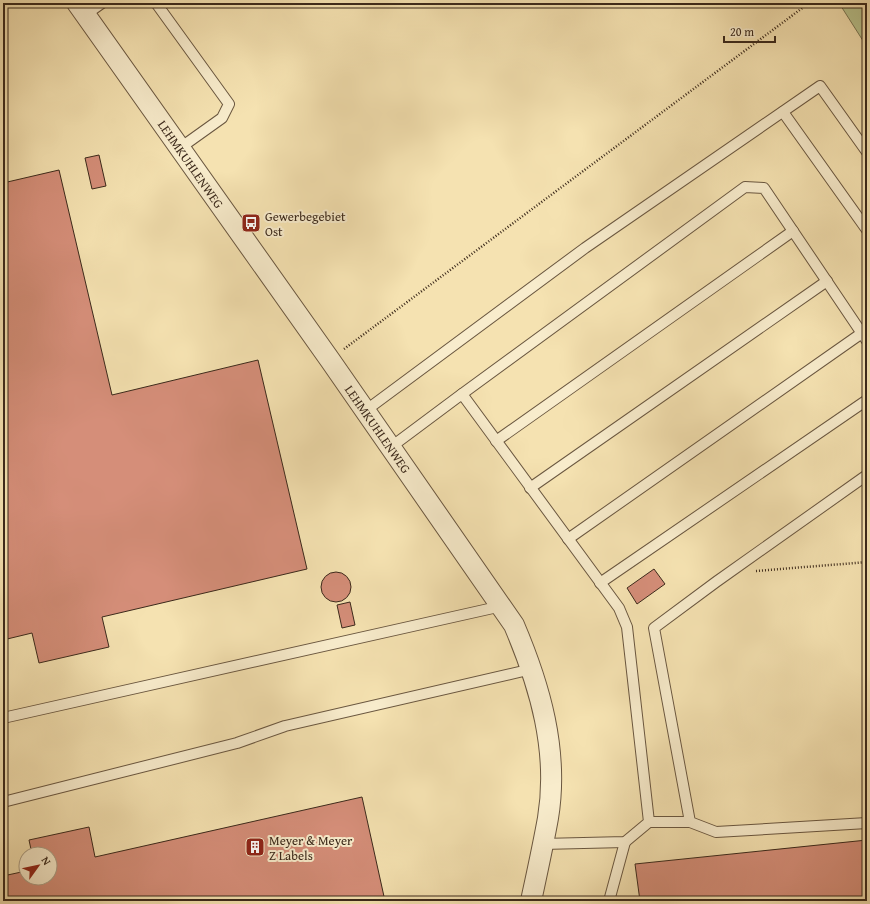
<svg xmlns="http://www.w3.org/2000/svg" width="870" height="904" viewBox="0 0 870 904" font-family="'Gentium Book Plus',serif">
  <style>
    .green { fill: #b9c48e; stroke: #7a7654 }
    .building { fill: #d58e79; stroke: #3b291b }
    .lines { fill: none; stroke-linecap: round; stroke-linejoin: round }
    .lane-casing { stroke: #6a5740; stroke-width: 12 }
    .street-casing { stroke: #6a5740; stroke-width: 22 }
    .path { stroke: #3b291b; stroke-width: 2.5; stroke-dasharray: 1 2; stroke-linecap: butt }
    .lane { stroke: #f8eccc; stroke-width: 10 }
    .street { stroke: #f8eccc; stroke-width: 20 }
    .labels { text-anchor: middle; stroke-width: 4; stroke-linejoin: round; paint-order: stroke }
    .street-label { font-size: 13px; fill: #3b291b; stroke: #f8eccc }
    .poi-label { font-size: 13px; fill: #3b291b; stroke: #f8eccc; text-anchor: start }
  </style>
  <rect width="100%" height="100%" fill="#f5e2b1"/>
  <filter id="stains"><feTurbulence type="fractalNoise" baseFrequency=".005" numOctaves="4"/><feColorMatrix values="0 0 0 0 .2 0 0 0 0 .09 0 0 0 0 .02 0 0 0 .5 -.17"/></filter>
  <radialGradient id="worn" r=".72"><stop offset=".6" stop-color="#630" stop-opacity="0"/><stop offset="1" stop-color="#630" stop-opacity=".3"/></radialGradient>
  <path class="green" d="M839,3H867V47Z"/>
  <g class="building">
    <path d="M99,155L106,186L92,189L85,158Z"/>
    <path d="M59,170L112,395L258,360L307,569L102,617L109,647L39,663L32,633L3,640V183Z"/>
    <path d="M654,569L665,584L637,604L627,588Z"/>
    <circle cx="336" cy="587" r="15"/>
    <path d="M350,602L355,625L342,628L337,605Z"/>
    <path d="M362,797L385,901H3V876L26,871V878H50V854H32L29,840L89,827L95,857Z"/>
    <path d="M867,840V901H640L635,864Z"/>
  </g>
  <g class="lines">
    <defs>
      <g id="lane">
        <path d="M156,3L229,104L222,118L180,148"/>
        <path d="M85,15L102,3"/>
        <path d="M783,112L867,230"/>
        <path d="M462,394L745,187L764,188L867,341"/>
        <path d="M365,411L585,248L820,86L867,152"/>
        <path d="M496,441L793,231"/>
        <path d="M391,447L462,394L619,608L627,627L649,822L625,842L542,844"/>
        <path d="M867,475L716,582L654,628L690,822L716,832L867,823"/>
        <path d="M530,488L827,281"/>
        <path d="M568,539L862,333"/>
        <path d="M600,583L867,400"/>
        <path d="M3,718L502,606"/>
        <path d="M3,802L237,743L285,726L532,669"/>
        <path d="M649,822H690"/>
        <path d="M609,901L625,842"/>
      </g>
      <path id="street" d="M77,3L330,360L514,625C540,686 559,751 548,818C543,846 537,873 531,901"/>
    </defs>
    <use href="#lane" class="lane-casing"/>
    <use href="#street" class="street-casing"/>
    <g class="path">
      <path d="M344,349L809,3"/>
      <path d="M756,571L867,562"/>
    </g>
    <use href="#lane" class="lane"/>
    <use href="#street" class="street"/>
  </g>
  <defs>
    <symbol id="bus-square" viewBox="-11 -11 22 22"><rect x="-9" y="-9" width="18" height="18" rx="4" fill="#8f2418" stroke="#f8eccc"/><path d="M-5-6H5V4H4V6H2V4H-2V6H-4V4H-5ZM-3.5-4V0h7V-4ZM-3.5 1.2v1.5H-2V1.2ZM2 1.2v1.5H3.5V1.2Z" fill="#fff"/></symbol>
    <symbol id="building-square" viewBox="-11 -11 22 22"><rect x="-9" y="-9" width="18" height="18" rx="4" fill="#8f2418" stroke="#f8eccc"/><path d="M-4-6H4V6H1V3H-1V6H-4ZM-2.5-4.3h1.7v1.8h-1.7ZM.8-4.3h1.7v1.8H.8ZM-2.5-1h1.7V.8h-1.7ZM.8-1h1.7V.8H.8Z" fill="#fff"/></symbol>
  </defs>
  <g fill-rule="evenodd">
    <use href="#bus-square" x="240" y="212" width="22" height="22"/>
    <use href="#building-square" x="244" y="836" width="22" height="22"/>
  </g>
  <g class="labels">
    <g class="street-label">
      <text transform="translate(191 164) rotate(55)" y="5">LEHMKUHLENWEG</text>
      <text transform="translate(378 429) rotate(55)" y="5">LEHMKUHLENWEG</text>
    </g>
    <g class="poi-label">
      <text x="265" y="221">Gewerbegebiet<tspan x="265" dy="15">Ost</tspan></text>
      <text x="269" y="845">Meyer &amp; Meyer<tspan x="269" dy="15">Z Labels</tspan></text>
    </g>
  </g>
  <rect width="870" height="904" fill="none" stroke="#f5e2b1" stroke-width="16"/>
  <rect x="4" y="4" width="862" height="896" fill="none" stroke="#3b291b" stroke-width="2"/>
  <rect x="8" y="8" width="854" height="888" fill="none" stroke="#3b291b"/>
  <g transform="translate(38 866) rotate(57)"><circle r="19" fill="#f8eccc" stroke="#ac9e85"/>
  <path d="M0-3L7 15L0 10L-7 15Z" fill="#8f2418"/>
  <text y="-6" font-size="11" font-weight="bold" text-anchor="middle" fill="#3b291b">N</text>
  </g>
  <path d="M724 36v6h51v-6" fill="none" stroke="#3b291b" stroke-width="2"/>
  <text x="730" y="36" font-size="12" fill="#3b291b" stroke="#f8eccc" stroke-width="3" paint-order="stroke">20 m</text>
  <rect width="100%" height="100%" filter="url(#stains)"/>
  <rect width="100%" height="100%" fill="url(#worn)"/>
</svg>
